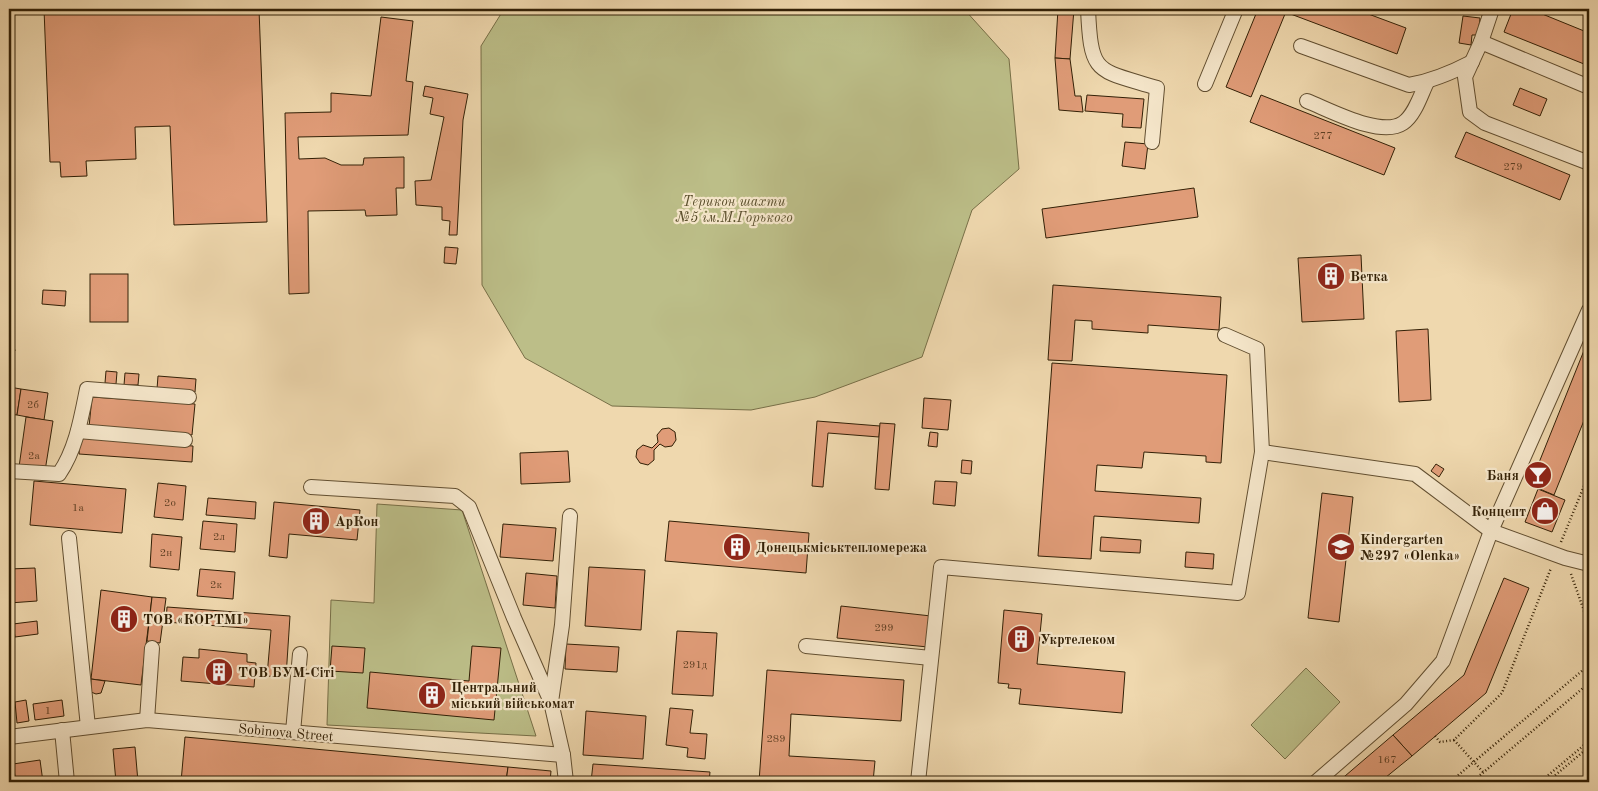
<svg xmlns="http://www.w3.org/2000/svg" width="1598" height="791" viewBox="0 0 1598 791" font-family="'Old Standard TT',serif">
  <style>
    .green { fill: #bcbe88; stroke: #776f47 }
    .building { fill: #e09c78; stroke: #322006 }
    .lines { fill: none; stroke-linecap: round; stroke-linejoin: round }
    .minor-casing { stroke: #614e30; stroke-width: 16 }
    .path { stroke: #322006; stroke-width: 2.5; stroke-dasharray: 1 2.5; stroke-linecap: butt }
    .minor { stroke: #f5e6ca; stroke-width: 14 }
    .labels { text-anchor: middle; stroke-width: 4.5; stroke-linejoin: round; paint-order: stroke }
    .number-label { font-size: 11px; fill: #5e3f22 }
    .park-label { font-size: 14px; font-style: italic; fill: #5b4f2d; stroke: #f5e6ca }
    .poi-label { font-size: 14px; font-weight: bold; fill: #322006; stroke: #f5e6ca; text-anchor: start }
    .street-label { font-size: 14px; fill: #322006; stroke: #f5e6ca }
  </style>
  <rect width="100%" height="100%" fill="#efd8ae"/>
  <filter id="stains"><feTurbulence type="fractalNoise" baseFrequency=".004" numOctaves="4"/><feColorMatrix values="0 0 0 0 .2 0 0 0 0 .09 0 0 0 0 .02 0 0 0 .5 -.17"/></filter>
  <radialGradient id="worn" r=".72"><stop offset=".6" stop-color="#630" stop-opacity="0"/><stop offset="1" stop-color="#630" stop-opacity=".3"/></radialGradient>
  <g class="green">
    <path d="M504,9H964L1009,59L1019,169L972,210L922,357L815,397L751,410L612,406L525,358L482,285L481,46Z"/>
    <path d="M377,504L462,510L536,736L327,725L331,600L374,603Z"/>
    <path d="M1306,668L1340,702L1285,759L1251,725Z"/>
  </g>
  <g class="building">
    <path d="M44,9H259L267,222L174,225L170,126L135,127L136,159L86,161L87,176L61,177L60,162H50Z"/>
    <path d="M1058,9H1074L1070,59L1055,58Z"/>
    <path d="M1258,9H1272L1285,14L1251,97L1226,87Z"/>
    <path d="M1290,9H1355L1406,28L1397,54L1288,13Z"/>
    <path d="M1513,9H1530L1589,33V66L1504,32Z"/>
    <path d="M1463,16L1480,18L1478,35H1472L1471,45L1459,43Z"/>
    <path d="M381,17L413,21L406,81L413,82L408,135L298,137L299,159L325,158L341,165H363L364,158L404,157V188H396L397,215L366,216L365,210L308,211L309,293L289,294L285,113L331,112V93L371,96Z"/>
    <path d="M1055,58L1070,59L1075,96H1081L1083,112L1059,110Z"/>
    <path d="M425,86L468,94L463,120L457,235H449L450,221L442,220V207L416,205L415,181L431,180L444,117L430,114L433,98L423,96Z"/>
    <path d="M1520,88L1547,99L1540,116L1513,105Z"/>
    <path d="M1087,95L1144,99L1141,128L1122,127L1123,114L1085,111Z"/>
    <path d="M1261,95L1395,148L1384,175L1250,122Z"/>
    <path d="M1466,132L1570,175L1560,200L1455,157Z"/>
    <path d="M1125,142L1148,144L1145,169L1122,166Z"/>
    <path d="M1194,188L1198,217L1046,238L1042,209Z"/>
    <path d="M445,247L458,248L456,264L444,263Z"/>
    <path d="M1361,255L1364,319L1302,322L1298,258Z"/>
    <rect x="90" y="274" width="38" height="48"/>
    <path d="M1053,285L1221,297L1219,330L1148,325V333L1092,329V321L1075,320L1072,361L1048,360Z"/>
    <path d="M43,290L66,291L65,306L42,304Z"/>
    <path d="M10,326L15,351L9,352V327Z"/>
    <path d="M1428,329L1431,400L1399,402L1396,331Z"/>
    <path d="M1589,338V408L1554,495L1530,485Z"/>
    <path d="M1052,363L1227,375L1221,463L1206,462V456L1144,452L1142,468L1097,465L1095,491L1201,498L1199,523L1094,516L1091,559L1038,556Z"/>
    <path d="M106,371L117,372L116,384L105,383Z"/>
    <path d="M125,373L139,374L138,385H124Z"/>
    <path d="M158,376L196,379L195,392L157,389Z"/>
    <path d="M9,387L21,389L17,415L9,414Z"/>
    <path d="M21,389L48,393L44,420L17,415Z"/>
    <path d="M92,397L195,404L192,435L89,427Z"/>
    <path d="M924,398L951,400L948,430L922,428Z"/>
    <path d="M26,417L53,421L45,471L19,467Z"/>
    <path d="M817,421L880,426L879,437L828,433L823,487L812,486Z"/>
    <path d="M880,423L895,424L889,490L875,489Z"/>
    <path d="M669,428L675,432L676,440L672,446L665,447L660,444L654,450V460L648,465L640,463L636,457L637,450L643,445L652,448L658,442L657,435L662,429Z"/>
    <path d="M930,432L938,433L937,447L928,446Z"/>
    <path d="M80,438L193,446L192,462L79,454Z"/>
    <path d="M568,451L570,482L521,484L520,453Z"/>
    <path d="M962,460L972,461L971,474L961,473Z"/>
    <path d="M1436,464L1444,469L1439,477L1431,471Z"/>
    <path d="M34,481L126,489L122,533L30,525Z"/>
    <path d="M935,481L957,482L955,506L933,504Z"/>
    <path d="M158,483L186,486L183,520L154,517Z"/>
    <path d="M1538,489L1565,500L1552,532L1525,522Z"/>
    <path d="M1322,493L1353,497L1339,622L1308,618Z"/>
    <path d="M208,498L256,502L255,519L206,515Z"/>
    <path d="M274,502L360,510L357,540L289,534L287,558L269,556Z"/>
    <path d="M203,521L237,524L235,552L200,549Z"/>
    <path d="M669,521L809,533L806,573L665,561Z"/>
    <path d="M503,524L556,528L553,561L500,557Z"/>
    <path d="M152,534L182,537L179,570L150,567Z"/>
    <path d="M1101,537L1141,540L1140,553L1100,551Z"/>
    <path d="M1186,552L1214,554L1213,569L1185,567Z"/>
    <path d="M589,567L645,570L641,630L585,626Z"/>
    <path d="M35,568L37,601L9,603V569Z"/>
    <path d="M200,569L235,572L233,599L197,596Z"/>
    <path d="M526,573L557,576L555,608L523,605Z"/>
    <path d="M1504,578L1529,588L1486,693L1412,756L1393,735L1464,675Z"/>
    <path d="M101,590L152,597L141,685L91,679Z"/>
    <path d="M152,597L166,598L160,643L147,641Z"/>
    <path d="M841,606L931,616L928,647L837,638Z"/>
    <path d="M167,607L290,616L286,677L267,676L271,630L166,622Z"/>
    <path d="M1004,610L1042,614L1037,664L1125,672L1122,713L1019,704L1021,689L1008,688L1009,684L998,683Z"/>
    <path d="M37,621L38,634L15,637L13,624Z"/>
    <path d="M677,631L717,633L713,696L672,694Z"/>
    <path d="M566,644L619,647L617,672L565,669Z"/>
    <path d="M332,646L365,648L363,673L330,671Z"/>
    <path d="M472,646L501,648L494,720L367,708L370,672L469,681Z"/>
    <path d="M199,649L247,654V662L256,663L254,687L181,681L183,657L199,658Z"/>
    <path d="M767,670L904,680L901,721L791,714L789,756L875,761L873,782H759Z"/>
    <path d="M91,679L105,681L101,693L96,694L91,692Z"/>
    <path d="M26,700L29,721L17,723L15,702Z"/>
    <path d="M62,700L64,716L35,720L33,704Z"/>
    <path d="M9,702H12L14,716L9,717Z"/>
    <path d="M670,708L693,710L690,733L707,734L705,759L687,757L688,748L666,745Z"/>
    <path d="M586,711L646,716L643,759L583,755Z"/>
    <path d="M1393,735L1412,756L1380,782H1338Z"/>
    <path d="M185,737L508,767L506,782H181Z"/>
    <path d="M135,747L138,782H116L113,749Z"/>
    <path d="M40,760L43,782H16L13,764Z"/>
    <path d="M593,764L710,772L709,782H591Z"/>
    <path d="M508,767L551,771L550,782H506Z"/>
  </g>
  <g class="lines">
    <defs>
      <g id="minor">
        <path d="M1088,9C1091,76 1096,69 1157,88L1152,142"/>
        <path d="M1481,42L1492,9"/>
        <path d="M1301,46L1409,85C1432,81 1451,73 1472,62"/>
        <path d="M1205,84L1236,9"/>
        <path d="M1589,87L1481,42L1465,77L1470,112L1485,123L1589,163"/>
        <path d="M1307,101C1330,110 1381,138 1403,123C1415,115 1421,94 1427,82"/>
        <path d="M78,431L185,440"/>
        <path d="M1262,452L1415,474L1491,531L1565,558L1589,564"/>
        <path d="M9,471L59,474C76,449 81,419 87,389L189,397"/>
        <path d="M311,487L455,496L469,507L514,618L551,702"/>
        <path d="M69,538L88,727"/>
        <path d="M806,646L931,658"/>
        <path d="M147,720L152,648"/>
        <path d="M62,730L67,782"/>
        <path d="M293,732L300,654"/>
        <path d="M9,737L147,720L563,755"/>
        <path d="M566,782L563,755L551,702L562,625L570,516"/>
        <path d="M918,782L941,567L1238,593L1262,452L1257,349L1225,335"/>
        <path d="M1316,782L1406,704L1443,661L1491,531L1589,310"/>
      </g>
    </defs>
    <use href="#minor" class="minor-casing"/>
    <g class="path">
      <path d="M1561,542L1589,474"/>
      <path d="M1571,574L1589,625"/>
      <path d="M1435,736L1440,742L1454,740L1502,693L1551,568"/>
      <path d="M1454,740L1483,772"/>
      <path d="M1450,782L1589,665"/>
      <path d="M1472,782L1589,683"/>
      <path d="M1540,782L1589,741"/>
      <path d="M1547,782L1589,747"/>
    </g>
    <use href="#minor" class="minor"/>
  </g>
  <defs>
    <symbol id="building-disc" viewBox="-11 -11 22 22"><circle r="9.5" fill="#8f2418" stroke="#f5e6ca"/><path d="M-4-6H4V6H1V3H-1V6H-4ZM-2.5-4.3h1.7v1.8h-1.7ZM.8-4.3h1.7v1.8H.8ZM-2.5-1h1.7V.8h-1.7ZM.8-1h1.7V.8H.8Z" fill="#fff"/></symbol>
    <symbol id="bar-disc" viewBox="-11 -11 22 22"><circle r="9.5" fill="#8f2418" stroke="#f5e6ca"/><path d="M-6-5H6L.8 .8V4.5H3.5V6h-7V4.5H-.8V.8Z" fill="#fff"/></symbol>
    <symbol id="shop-disc" viewBox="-11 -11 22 22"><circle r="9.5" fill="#8f2418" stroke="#f5e6ca"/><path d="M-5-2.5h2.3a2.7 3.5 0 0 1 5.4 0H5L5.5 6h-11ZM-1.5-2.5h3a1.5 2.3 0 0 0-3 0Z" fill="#fff"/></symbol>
    <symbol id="school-disc" viewBox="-11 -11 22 22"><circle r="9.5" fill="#8f2418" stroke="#f5e6ca"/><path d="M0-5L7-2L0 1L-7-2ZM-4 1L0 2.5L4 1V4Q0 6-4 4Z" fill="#fff"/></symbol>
  </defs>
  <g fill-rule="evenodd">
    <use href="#building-disc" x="1315" y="260" width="32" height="32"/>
    <use href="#bar-disc" x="1522" y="459" width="32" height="32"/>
    <use href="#shop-disc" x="1529" y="495" width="32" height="32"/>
    <use href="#building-disc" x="300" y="505" width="32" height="32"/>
    <use href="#building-disc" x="721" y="531" width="32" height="32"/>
    <use href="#school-disc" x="1325" y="531" width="32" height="32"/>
    <use href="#building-disc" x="108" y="603" width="32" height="32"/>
    <use href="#building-disc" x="1005" y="623" width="32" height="32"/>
    <use href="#building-disc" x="203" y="656" width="32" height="32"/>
    <use href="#building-disc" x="416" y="679" width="32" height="32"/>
  </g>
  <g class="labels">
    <g class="number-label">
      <text x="1323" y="139">277</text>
      <text x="1513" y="170">279</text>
      <text x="33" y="408">2б</text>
      <text x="34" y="459">2а</text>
      <text x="170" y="506">2о</text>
      <text x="78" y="511">1а</text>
      <text x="219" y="540">2л</text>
      <text x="166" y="556">2н</text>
      <text x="216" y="588">2к</text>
      <text x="884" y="631">299</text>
      <text x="695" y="668">291д</text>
      <text x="48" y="714">1</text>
      <text x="776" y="742">289</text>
      <text x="1387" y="763">167</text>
    </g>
    <g class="park-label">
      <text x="734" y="206">Терикон шахти<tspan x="734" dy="16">№5 ім.М.Горького</tspan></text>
    </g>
    <g class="poi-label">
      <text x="1350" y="281">Ветка</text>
      <text x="1519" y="480" text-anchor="end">Баня</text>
      <text x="1526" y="516" text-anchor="end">Концепт</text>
      <text x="335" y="526">АрКон</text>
      <text x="1360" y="544">Kindergarten<tspan x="1360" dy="16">№297 «Olenka»</tspan></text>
      <text x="756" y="552">Донецькміськтепломережа</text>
      <text x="143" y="624">ТОВ «КОРТМІ»</text>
      <text x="1040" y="644">Укртелеком</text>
      <text x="238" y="677">ТОВ БУМ-Сіті</text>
      <text x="451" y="692">Центральний<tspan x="451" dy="16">міський військомат</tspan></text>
    </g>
    <g class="street-label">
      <text transform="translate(286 732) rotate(5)" y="5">Sobinova Street</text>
    </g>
  </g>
  <rect width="1598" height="791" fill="none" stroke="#efd8ae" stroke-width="30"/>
  <rect x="10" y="10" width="1578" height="771" fill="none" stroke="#322006" stroke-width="2.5"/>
  <rect x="15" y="15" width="1568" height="761" fill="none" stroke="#322006"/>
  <rect width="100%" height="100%" filter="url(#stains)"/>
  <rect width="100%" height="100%" fill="url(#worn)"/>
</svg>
